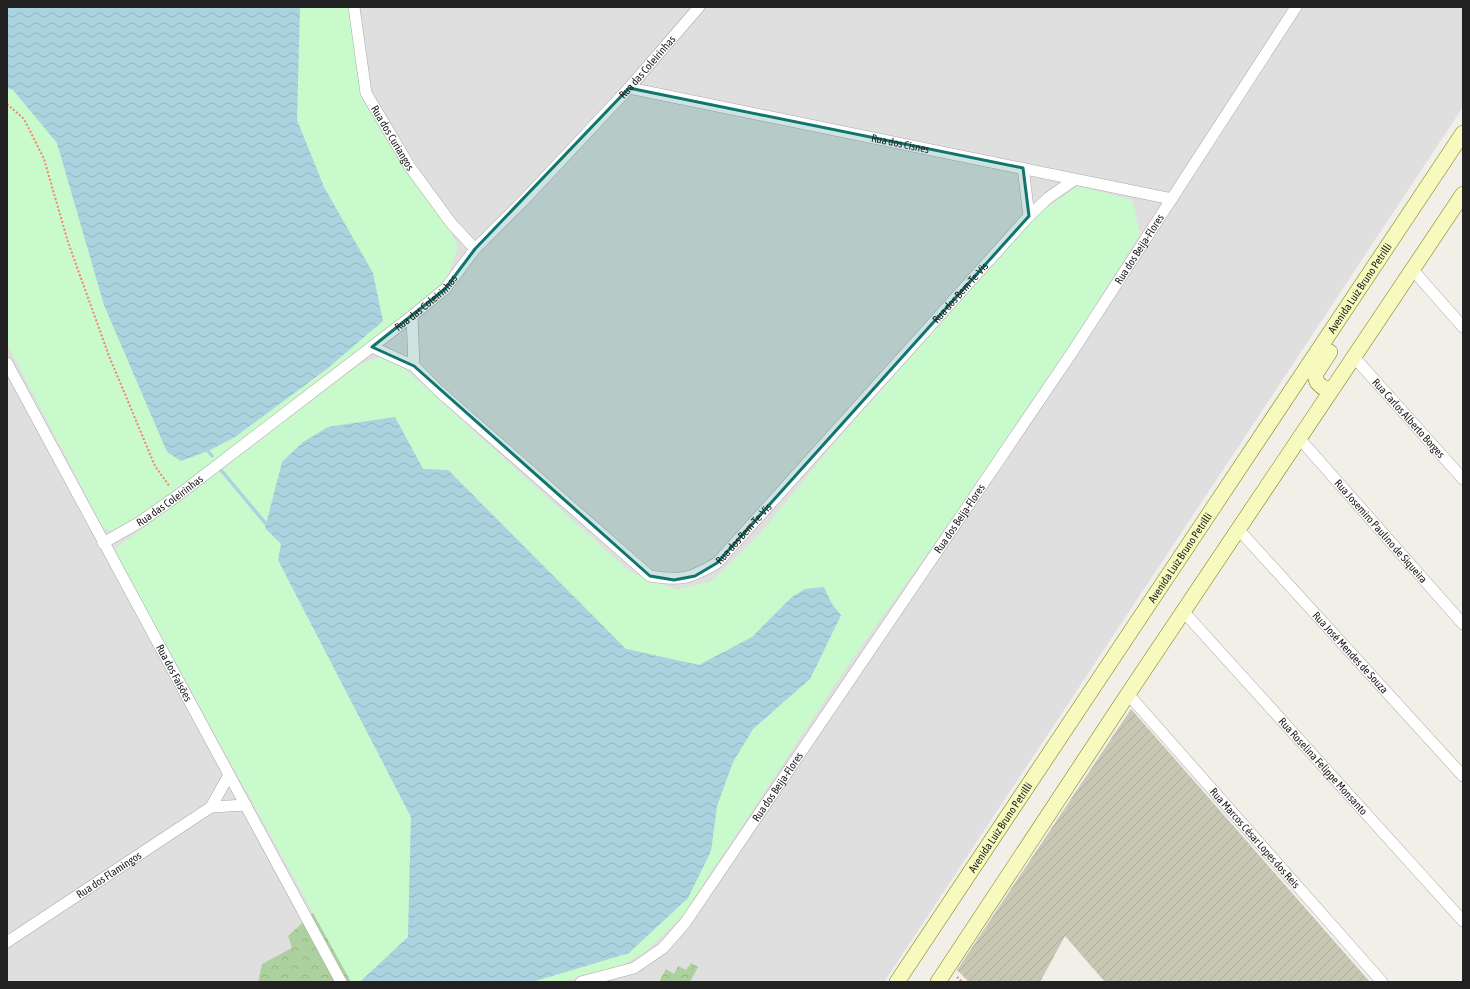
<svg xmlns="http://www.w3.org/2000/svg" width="1470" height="989" viewBox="0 0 1470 989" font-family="'Asap Condensed',sans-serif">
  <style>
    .residential { fill: #e0dfdf }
    .construction { fill: url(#construction-furrows) }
    .forest { fill: url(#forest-crowns) }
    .park { fill: #c8facc }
    .water { fill: url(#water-waves) }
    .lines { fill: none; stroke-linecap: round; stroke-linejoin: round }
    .stream { stroke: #aad3df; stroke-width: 3.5 }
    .street-casing { stroke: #a9a9a9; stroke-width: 12 }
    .secondary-casing { stroke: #707d05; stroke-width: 16 }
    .path { stroke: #fa8072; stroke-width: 2; stroke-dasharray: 2 2; stroke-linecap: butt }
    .street { stroke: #fff; stroke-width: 11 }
    .secondary { stroke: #f7fabf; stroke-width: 15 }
    .marked { fill: #0f766e; fill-opacity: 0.2; stroke: #0f766e; stroke-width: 3; stroke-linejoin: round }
    .labels { text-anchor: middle; stroke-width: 3; stroke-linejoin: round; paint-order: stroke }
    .street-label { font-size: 11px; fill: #222; stroke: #fff }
  </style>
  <defs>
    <pattern id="construction-furrows" width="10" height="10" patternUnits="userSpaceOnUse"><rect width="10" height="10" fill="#c7c7b4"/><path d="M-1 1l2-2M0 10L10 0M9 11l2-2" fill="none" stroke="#abab9a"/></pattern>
    <pattern id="forest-crowns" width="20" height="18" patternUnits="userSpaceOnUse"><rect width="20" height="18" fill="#add19e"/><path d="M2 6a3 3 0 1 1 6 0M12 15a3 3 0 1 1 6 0" fill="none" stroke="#95b388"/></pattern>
    <pattern id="water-waves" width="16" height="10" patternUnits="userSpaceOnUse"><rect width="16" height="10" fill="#aad3df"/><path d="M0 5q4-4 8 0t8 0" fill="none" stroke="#92b5bf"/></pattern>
  </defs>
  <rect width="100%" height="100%" fill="#f2efe9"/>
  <path class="residential" d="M7,7H1463V107L884,982H7Z"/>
  <path class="construction" d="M1131,709L1181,766L1370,982H1105L1065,936L1040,982H969L957,970Z"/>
  <g class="forest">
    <path d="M333,895L359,982H258L262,964L292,948L288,936Z"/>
    <path d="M691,963L698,967L690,982H659L666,969L674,974L678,966L686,970Z"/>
  </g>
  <g class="park">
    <path d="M300,7H349L359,85L448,226L458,248L446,280L414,310L325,376L215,461L124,527C114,530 108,533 101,524L7,344V88L13,90L57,143L104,305L180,461L208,451L235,437L328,368L354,346L324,187L297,120Z"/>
    <path d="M1078,186L1132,200L1140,234L1069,348L962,505L848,665L683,915L644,953L620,966L561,982H532L629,953L711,851L717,806L733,762L753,729L810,679L841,616L832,604L824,587L805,589L792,597L752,637L699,665L626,649L449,470L423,469L395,417L328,427L265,528L281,544L278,560L411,817L408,937L361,981V982H351L116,554V550L118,546L221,470L360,364L383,356L406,370L630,572L677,590L712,581L758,536L831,447L1035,216Z"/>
  </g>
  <g class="water">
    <path d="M7,7H300L297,120L324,187L373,273L383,321L328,368L235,437L208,451L181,461L167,452L104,305L57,143L13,90L7,88Z"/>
    <path d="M395,417L423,469L448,470L626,649L699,665L752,637L792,597L805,589L824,587L832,604L841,615L810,679L753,729L733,762L717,806L711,851L688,898L629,953L532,982L361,981L408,937L411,817L278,560L281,544L265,528L282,462L303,442L328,427Z"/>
  </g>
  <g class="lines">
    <g class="stream">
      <path d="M208,451L212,456"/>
      <path d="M221,470L266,524"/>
    </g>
    <defs>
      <g id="street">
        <path id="s1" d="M354,7L366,93L410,167L451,223L475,249"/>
        <path id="s2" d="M629,88L1172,199"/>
        <path d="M1023,168L1029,216"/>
        <path d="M1412,269L1463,327"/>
        <path d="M412,316L414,366"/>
        <path id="s3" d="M372,347L414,366L438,390L650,576C682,581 689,579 717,563L1029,216L1048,198L1074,180"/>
        <path id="s4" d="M1354,357L1463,479"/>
        <path id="s5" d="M7,363L341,982"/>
        <path id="s6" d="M1299,438L1463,624"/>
        <path id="s7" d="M1238,529L1463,776"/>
        <path id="s8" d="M103,543L140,522L177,496L412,316L445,289L475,249L525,199L629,88L699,7"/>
        <path id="s9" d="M1183,611L1463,921"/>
        <path id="s10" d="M1128,694L1382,982"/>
        <path d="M211,807L229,775"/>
        <path id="s11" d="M7,942L211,807L246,805"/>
        <path id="s12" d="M581,982L634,968L663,948L685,923L1073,351L1296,7"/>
      </g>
      <g id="secondary">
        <path d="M1330,352L1315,375L1317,382L1322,387L1332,389"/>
        <path id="s13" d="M897,982L1463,133"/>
        <path d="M938,982L1128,694L1463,194"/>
      </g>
    </defs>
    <use href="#street" class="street-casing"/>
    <use href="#secondary" class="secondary-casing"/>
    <g class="path">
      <path d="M7,104L24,119L44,159L68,242L109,356L155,466L170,487"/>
      <path d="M957,977L962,982"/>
    </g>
    <use href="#street" class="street"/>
    <use href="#secondary" class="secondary"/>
  </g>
  <path class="marked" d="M629,88L1023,168L1029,216L717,563L695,576L674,580L650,576L414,366L372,347L445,289L475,249Z"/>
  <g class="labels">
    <g class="street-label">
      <text dy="4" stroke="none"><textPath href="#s8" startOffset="727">Rua das Coleirinhas</textPath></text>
      <text dy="4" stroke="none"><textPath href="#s1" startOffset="139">Rua dos Curiangos</textPath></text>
      <text dy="4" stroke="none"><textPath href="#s2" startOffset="277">Rua dos Cisnes</textPath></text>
      <text dy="4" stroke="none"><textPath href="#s12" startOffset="936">Rua dos Beija-Flores</textPath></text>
      <text dy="4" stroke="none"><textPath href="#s13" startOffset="834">Avenida Luiz Bruno Petrilli</textPath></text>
      <text dy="4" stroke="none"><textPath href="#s3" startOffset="796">Rua dos Bem-Te-Vis</textPath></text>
      <text dy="4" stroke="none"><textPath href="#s8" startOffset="403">Rua das Coleirinhas</textPath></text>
      <text dy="4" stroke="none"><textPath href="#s4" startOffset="82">Rua Carlos Alberto Borges</textPath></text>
      <text dy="4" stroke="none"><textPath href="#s8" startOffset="79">Rua das Coleirinhas</textPath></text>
      <text dy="4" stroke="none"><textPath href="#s12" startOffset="612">Rua dos Beija-Flores</textPath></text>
      <text dy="4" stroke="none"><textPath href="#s6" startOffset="124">Rua Josemiro Paulino de Siqueira</textPath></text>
      <text dy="4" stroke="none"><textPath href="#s3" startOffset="472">Rua dos Bem-Te-Vis</textPath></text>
      <text dy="4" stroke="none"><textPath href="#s13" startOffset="510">Avenida Luiz Bruno Petrilli</textPath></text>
      <text dy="4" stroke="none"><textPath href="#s7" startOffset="167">Rua José Mendes de Souza</textPath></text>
      <text dy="4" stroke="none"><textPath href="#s5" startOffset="352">Rua dos Faisões</textPath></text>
      <text dy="4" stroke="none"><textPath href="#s9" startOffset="209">Rua Roselina Felippe Monsanto</textPath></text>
      <text dy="4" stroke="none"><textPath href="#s12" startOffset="288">Rua dos Beija-Flores</textPath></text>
      <text dy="4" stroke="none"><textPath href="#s13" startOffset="186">Avenida Luiz Bruno Petrilli</textPath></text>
      <text dy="4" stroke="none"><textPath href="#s10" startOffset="192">Rua Marcos César Lopes dos Reis</textPath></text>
      <text dy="4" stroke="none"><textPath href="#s11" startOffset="122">Rua dos Flamingos</textPath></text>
    </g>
  </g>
  <rect width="1470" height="989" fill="none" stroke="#222222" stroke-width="16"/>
</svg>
